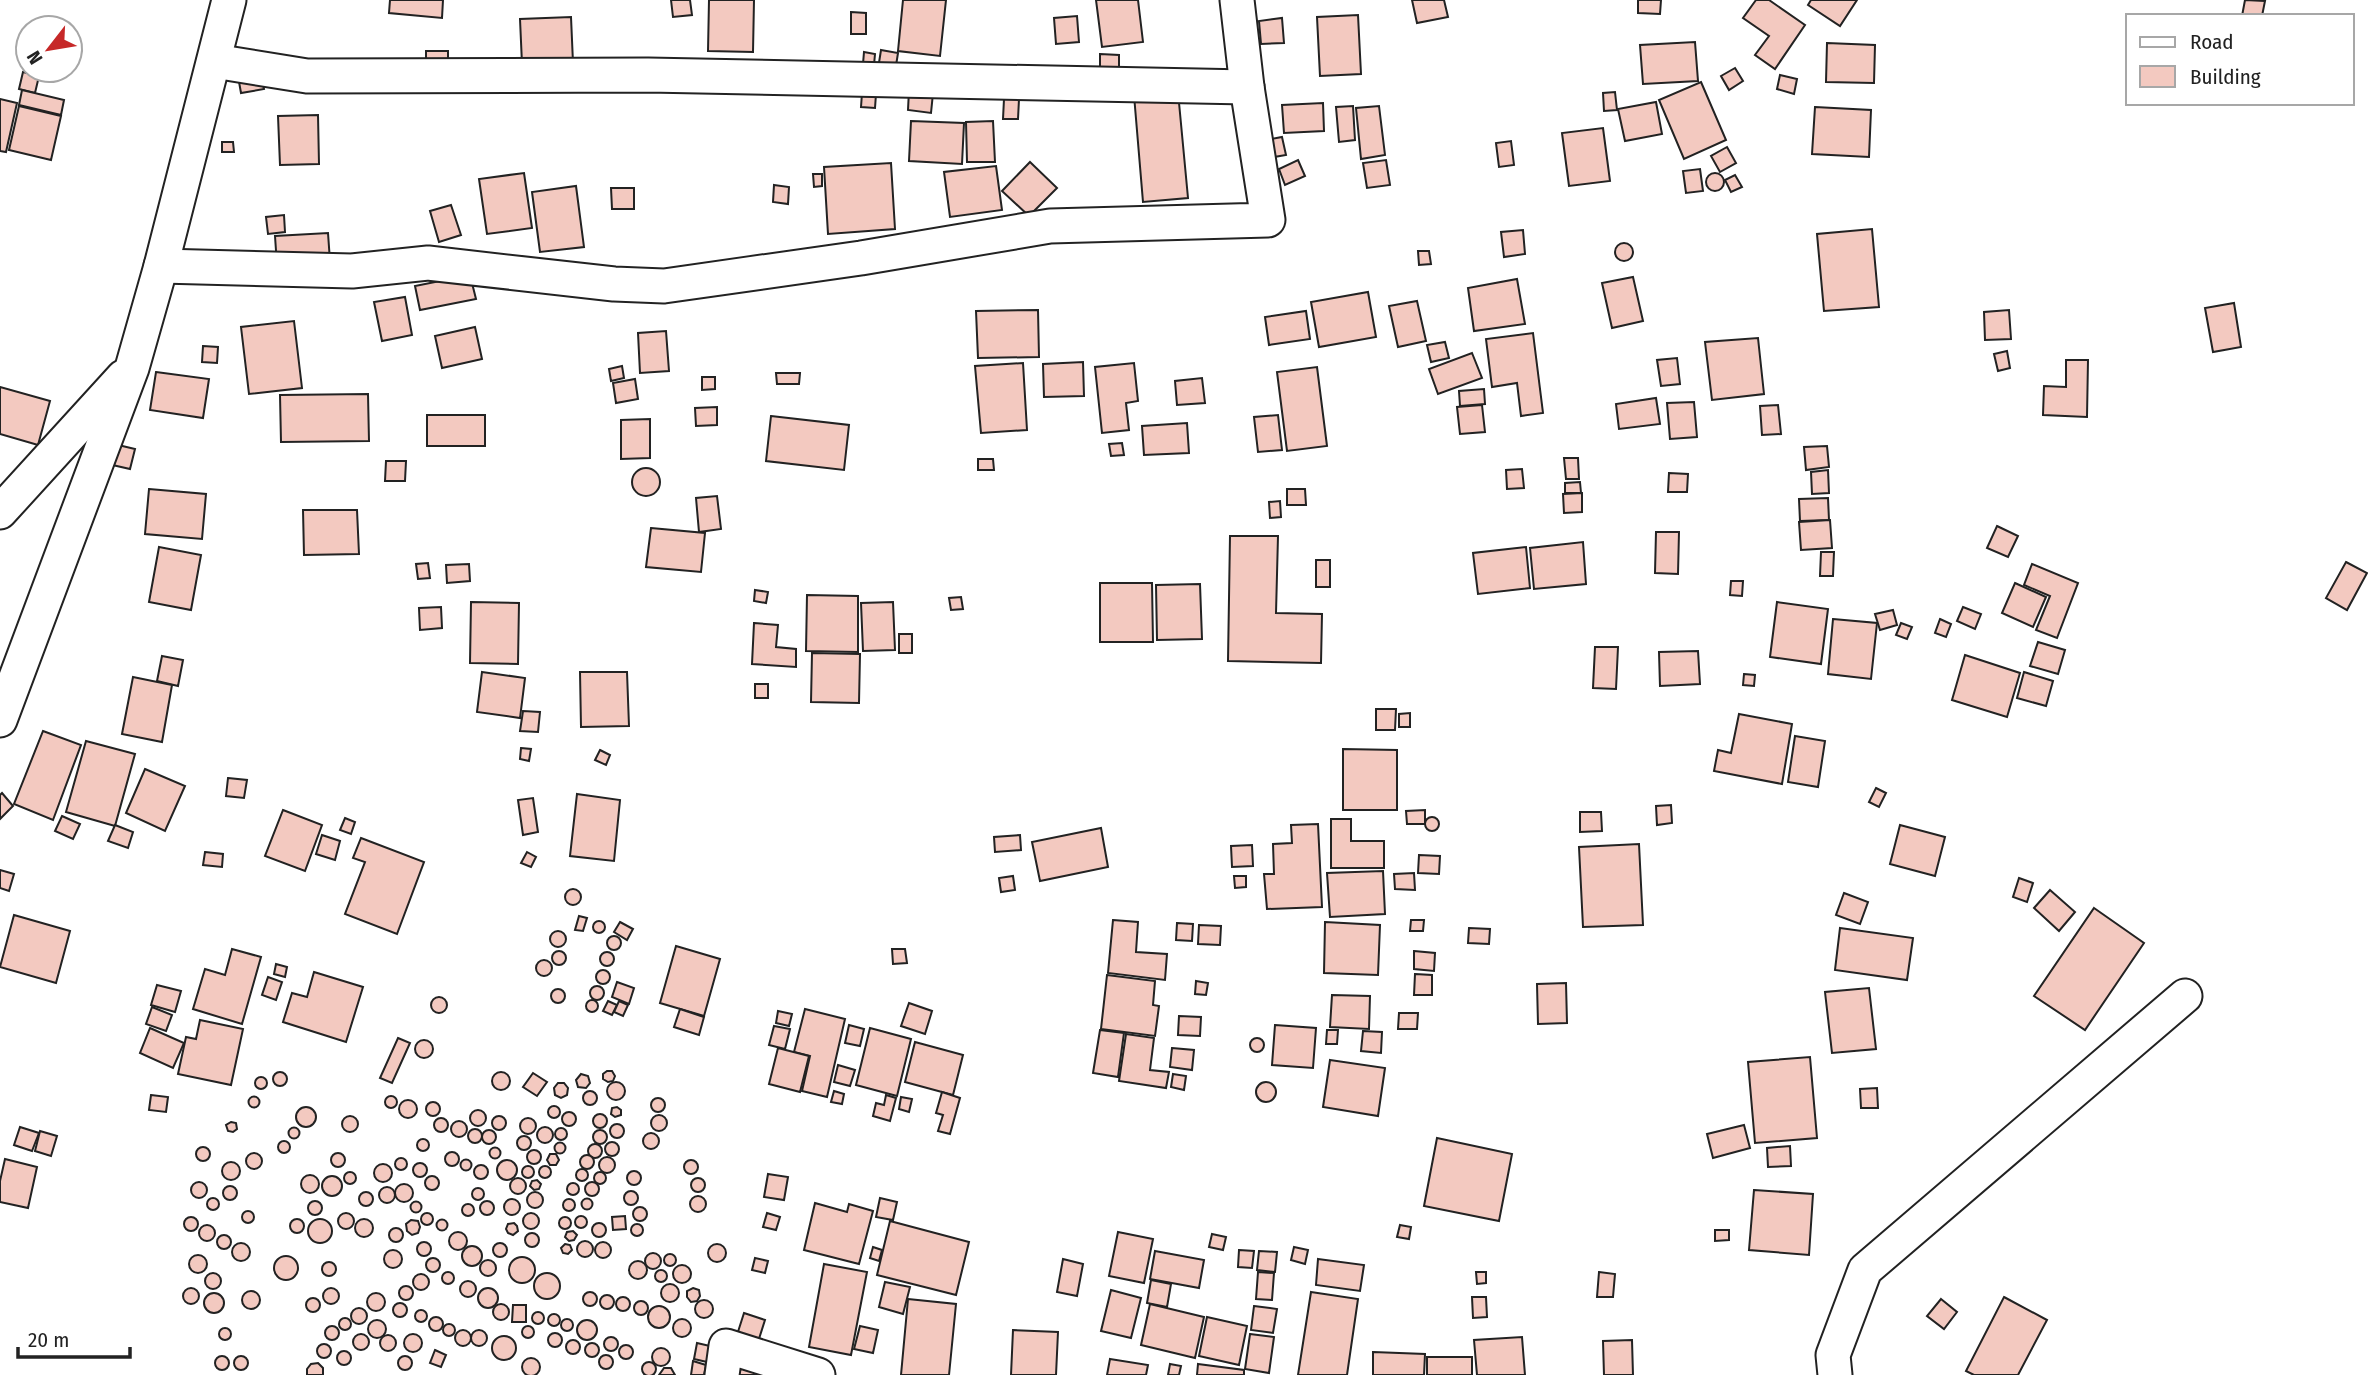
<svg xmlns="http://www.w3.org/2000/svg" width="2368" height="1375" viewBox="0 0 2368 1375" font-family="'Fira Sans Condensed',sans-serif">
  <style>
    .building { fill: #f3c9c0; stroke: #222; stroke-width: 2 }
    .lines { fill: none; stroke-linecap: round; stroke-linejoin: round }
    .street-casing { stroke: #222; stroke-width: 37 }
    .street { stroke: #fff; stroke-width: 33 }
  </style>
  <rect width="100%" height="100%" fill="#fff"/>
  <g class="building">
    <path d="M390,0H443L442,18L389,13Z"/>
    <path d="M671,0H690L692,15L673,17Z"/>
    <path d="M709,0H754L753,52L708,51Z"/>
    <path d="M903,0H946L940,56L898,51Z"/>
    <path d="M1096,0H1138L1143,42L1102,47Z"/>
    <path d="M1412,0H1444L1448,17L1417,23Z"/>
    <path d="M1638,0H1661L1660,14L1638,13Z"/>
    <path d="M1756,0H1769L1805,25L1775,69L1755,55L1769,36L1743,18Z"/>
    <path d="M1811,0H1857L1840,26L1808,5Z"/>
    <path d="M2245,0L2265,1L2262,16H2242Z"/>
    <path d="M851,12L866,13V34H851Z"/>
    <path d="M1358,15L1361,74L1320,76L1317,17Z"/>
    <path d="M1077,16L1079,42L1056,44L1054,18Z"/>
    <path d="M571,17L573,63L522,64L520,19Z"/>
    <path d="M1282,18L1284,43L1261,44L1259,21Z"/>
    <path d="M1695,42L1698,81L1643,84L1640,45Z"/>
    <path d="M1827,43L1875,45L1874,83L1826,82Z"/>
    <path d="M881,50L898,53L895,72L878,69Z"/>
    <rect x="426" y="51" width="22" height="16"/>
    <path d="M864,52L875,54L874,65L863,64Z"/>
    <path d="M1100,54L1119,55V74L1100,73Z"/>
    <path d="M1735,68L1743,81L1729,90L1721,76Z"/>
    <path d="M23,72L39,76L35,93L19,89Z"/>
    <path d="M261,73L264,89L241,93L238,76Z"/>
    <path d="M1780,75L1797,79L1794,94L1777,89Z"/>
    <path d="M1701,82L1726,140L1684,159L1659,100Z"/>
    <path d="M22,90L64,100L61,115L19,105Z"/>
    <path d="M909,90L933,93L931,113L908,110Z"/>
    <path d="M1178,92L1188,198L1143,202L1134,95Z"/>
    <path d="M1615,92L1617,110L1604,111L1603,93Z"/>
    <path d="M862,93L876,94L875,108L861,107Z"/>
    <path d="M0,99L17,103L6,152L0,151Z"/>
    <path d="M1004,99H1019L1018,119H1003Z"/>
    <path d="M1656,102L1662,134L1625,141L1618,109Z"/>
    <path d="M1323,103L1324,131L1284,133L1282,105Z"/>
    <path d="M19,106L61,116L51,160L9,150Z"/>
    <path d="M1353,106L1355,140L1339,142L1336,107Z"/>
    <path d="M1379,106L1385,155L1361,159L1356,108Z"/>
    <path d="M1815,107L1871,110L1869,157L1812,154Z"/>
    <path d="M318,115L319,164L280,165L278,116Z"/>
    <path d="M911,121L964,123L962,164L909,161Z"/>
    <path d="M993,121L995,162H967L966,122Z"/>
    <path d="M1603,128L1610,181L1569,186L1562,133Z"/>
    <path d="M1282,137L1286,155L1274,157L1271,139Z"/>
    <path d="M1511,141L1514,165L1499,167L1496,143Z"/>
    <path d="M222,142H233L234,152H222Z"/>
    <path d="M1727,147L1736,163L1720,172L1711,156Z"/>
    <path d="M1298,160L1305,176L1285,185L1279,169Z"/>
    <path d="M1386,160L1390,185L1367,188L1363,163Z"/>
    <path d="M1030,162L1057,188L1029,216L1002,191Z"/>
    <path d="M891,163L895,229L828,234L824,167Z"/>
    <path d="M996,166L1002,210L950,217L944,172Z"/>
    <path d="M1700,169L1703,191L1686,193L1683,171Z"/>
    <circle cx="1715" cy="182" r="9"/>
    <path d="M524,173L532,228L487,234L479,179Z"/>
    <path d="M813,174H822V186L814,187Z"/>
    <path d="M1735,175L1742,187L1731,192L1725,180Z"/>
    <path d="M774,185L789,187L788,204L773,202Z"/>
    <path d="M576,186L584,247L540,252L532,192Z"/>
    <path d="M611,188H634V209H612Z"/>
    <path d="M451,205L461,235L439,242L430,211Z"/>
    <path d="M284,215L285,232L268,234L266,217Z"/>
    <path d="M1872,229L1879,307L1824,311L1817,234Z"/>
    <path d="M1523,230L1525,254L1504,257L1501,232Z"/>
    <path d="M328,233L330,261L277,265L275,236Z"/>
    <circle cx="1624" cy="252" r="9"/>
    <path d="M1418,251H1429L1431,264L1419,265Z"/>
    <path d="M470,275L476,299L420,310L415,286Z"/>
    <path d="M1633,277L1643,321L1612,328L1602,283Z"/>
    <path d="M1517,279L1525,324L1474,331L1468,288Z"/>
    <path d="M1368,292L1376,337L1319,347L1311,302Z"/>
    <path d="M405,297L412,335L382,341L374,302Z"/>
    <path d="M1417,301L1426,341L1398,347L1389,306Z"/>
    <path d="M2234,303L2241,347L2213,352L2205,308Z"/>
    <path d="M1038,310L1039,357L978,358L976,311Z"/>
    <path d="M2009,310L2011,339L1985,340L1984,312Z"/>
    <path d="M1306,311L1310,339L1269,345L1265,317Z"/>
    <path d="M294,321L302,388L249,394L241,327Z"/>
    <path d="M475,327L482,359L442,368L435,336Z"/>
    <path d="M666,331L669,371L640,373L638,333Z"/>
    <path d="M1533,333L1543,413L1521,416L1517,383L1492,387L1486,339Z"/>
    <path d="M1758,338L1764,394L1712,400L1705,342Z"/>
    <path d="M1445,342L1449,358L1431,362L1427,345Z"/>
    <path d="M203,346L218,347L217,363L202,362Z"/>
    <path d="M2007,351L2010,368L1998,371L1994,354Z"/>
    <path d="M1472,353L1482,378L1438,394L1429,369Z"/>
    <path d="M1677,358L1680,384L1661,386L1657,360Z"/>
    <path d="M2066,360H2088L2087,417L2043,415L2044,386L2066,387Z"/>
    <path d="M1083,362L1084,396L1044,397L1043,364Z"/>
    <path d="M1023,363L1027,430L981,433L975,366Z"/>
    <path d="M1134,363L1138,401L1126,403L1129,430L1102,433L1095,367Z"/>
    <path d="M622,366L624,378L611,381L609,369Z"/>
    <path d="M1317,367L1327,446L1287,451L1277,372Z"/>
    <path d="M156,372L209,379L203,418L150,410Z"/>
    <path d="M776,373H800L799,384H777Z"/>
    <path d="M702,377H715V389L702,390Z"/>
    <path d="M1202,378L1205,403L1177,405L1175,381Z"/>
    <path d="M635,379L638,399L616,403L613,383Z"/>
    <path d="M0,387L50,401L38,445L0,434Z"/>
    <path d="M1484,389L1485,404L1460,406L1459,391Z"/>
    <path d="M368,394L369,441L281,442L280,395Z"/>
    <path d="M1656,398L1660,424L1619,429L1616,404Z"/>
    <path d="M1694,402L1697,437L1670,439L1667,403Z"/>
    <path d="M1482,405L1485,432L1460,434L1457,407Z"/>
    <path d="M1778,405L1781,434L1762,435L1760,406Z"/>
    <path d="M717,407V425L696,426L695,408Z"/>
    <rect x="427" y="415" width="58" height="31"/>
    <path d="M1278,415L1282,450L1258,452L1254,417Z"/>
    <path d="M771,416L849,425L844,470L766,461Z"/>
    <path d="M650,419V458L621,459V420Z"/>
    <path d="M1187,423L1189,453L1144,455L1142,426Z"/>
    <path d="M1122,443L1124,455L1111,456L1109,444Z"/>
    <path d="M114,444L135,449L130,469L108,464Z"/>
    <path d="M1827,446L1829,467L1806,470L1804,447Z"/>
    <path d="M1564,458H1578L1579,479H1566Z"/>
    <path d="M978,459H993L994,470H978Z"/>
    <path d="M386,461H406L405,481H385Z"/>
    <circle cx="646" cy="482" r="14"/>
    <path d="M1522,469L1524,488L1507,489L1506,470Z"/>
    <path d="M1828,470L1829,493L1812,494L1811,472Z"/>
    <path d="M1669,473L1688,474L1687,492H1668Z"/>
    <path d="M1580,482L1581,493H1565V483Z"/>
    <path d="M149,489L206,494L202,539L145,534Z"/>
    <path d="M1287,489H1305L1306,505H1287Z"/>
    <path d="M1582,493V512L1564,513L1563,494Z"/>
    <path d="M717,496L721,529L699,532L696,498Z"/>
    <path d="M1828,498L1829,520L1800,521L1799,499Z"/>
    <path d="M1280,501L1281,517L1270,518L1269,502Z"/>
    <path d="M303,510H357L359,554L304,555Z"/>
    <path d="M1830,520L1832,548L1801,550L1799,522Z"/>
    <path d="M1997,526L2018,536L2008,557L1987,548Z"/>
    <path d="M651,528L705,533L701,572L646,567Z"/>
    <path d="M1656,532H1679L1678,574L1655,573Z"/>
    <path d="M1230,536H1278L1276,613L1322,614L1321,663L1228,661Z"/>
    <path d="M1583,542L1586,584L1534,589L1530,548Z"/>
    <path d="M159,547L201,555L191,610L149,602Z"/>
    <path d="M1526,547L1530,588L1478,594L1473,553Z"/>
    <path d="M1821,552H1834L1833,576H1820Z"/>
    <rect x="1316" y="560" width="14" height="27"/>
    <path d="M2346,562L2367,573L2347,610L2326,598Z"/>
    <path d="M428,563L430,578L418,579L416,564Z"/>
    <path d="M469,564L470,581L447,583L446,565Z"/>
    <path d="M2032,564L2078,583L2057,638L2036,630L2050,596L2024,585Z"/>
    <path d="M1731,581H1743L1742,596L1730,595Z"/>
    <path d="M1100,583H1152L1153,642H1100Z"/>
    <path d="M2015,583L2046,597L2033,627L2002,613Z"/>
    <path d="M1200,584L1202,639L1157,640L1156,585Z"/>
    <path d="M755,590L768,592L766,603L754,601Z"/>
    <path d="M807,595L858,596V652L806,651Z"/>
    <path d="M961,597L963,609L951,610L949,598Z"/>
    <path d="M471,602L519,603L518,664L470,663Z"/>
    <path d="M893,602L895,650L863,651L861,603Z"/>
    <path d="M1777,602L1828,609L1821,664L1770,657Z"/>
    <path d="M441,607L442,628L420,630L419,608Z"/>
    <path d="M1963,607L1981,614L1975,629L1957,621Z"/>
    <path d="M1893,610L1897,625L1880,630L1875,614Z"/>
    <path d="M1833,619L1877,623L1871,679L1828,674Z"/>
    <path d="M1940,619L1951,624L1946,637L1935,633Z"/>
    <path d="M754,623L778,625L776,647L796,649V667L752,664Z"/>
    <path d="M1901,623L1912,627L1907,639L1896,635Z"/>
    <rect x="899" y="634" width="13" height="19"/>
    <path d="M2038,642L2065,650L2058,674L2030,666Z"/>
    <path d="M1595,647H1618L1616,689L1593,688Z"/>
    <path d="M1698,651L1700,684L1660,686L1659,652Z"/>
    <path d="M812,653L860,654L859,703L811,702Z"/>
    <path d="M1965,655L2020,673L2007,717L1952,700Z"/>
    <path d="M162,656L183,660L178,686L157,681Z"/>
    <path d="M482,672L525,678L520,718L477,712Z"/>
    <path d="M580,672H627L629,726L581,727Z"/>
    <path d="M2024,672L2053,681L2046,706L2017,698Z"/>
    <path d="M1744,674L1755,675L1754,686L1743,685Z"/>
    <path d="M133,677L172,685L162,742L122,734Z"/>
    <rect x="755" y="684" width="13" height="14"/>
    <path d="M1376,709H1396L1395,730H1376Z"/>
    <path d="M523,711L540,712L538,732L520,731Z"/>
    <path d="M1410,713V727H1399V714Z"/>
    <path d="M1739,714L1792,724L1782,784L1714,771L1718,750L1731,753Z"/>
    <path d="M43,731L81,745L53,820L14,804Z"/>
    <path d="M1795,736L1825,741L1818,787L1788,782Z"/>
    <path d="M86,741L135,754L115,826L66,812Z"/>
    <path d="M521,748L531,749L529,761L520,759Z"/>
    <path d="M1343,749L1397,750V810H1343Z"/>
    <path d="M600,750L610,755L606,765L595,760Z"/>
    <path d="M145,769L185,786L165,831L126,813Z"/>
    <path d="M228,778L247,780L244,798L226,796Z"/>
    <path d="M1876,788L1886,793L1879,807L1869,802Z"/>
    <path d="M2,793L13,806L0,819V795Z"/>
    <path d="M577,794L620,800L614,861L570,856Z"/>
    <path d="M533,798L538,832L523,835L518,800Z"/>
    <path d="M1671,805L1672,823L1657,825L1656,806Z"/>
    <path d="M283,810L322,825L305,871L265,856Z"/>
    <path d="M1425,810V824H1407L1406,811Z"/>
    <path d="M1580,812H1601L1602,831L1580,832Z"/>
    <path d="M62,816L80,824L73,839L55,831Z"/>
    <circle cx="1432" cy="824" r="7"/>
    <path d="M345,818L355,822L351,834L340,830Z"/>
    <path d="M1331,819H1351V841H1384V868H1331Z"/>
    <path d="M1318,824L1322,907L1267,909L1264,874H1274L1273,844L1292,843L1291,825Z"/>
    <path d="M115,825L133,832L128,848L108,841Z"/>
    <path d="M1900,825L1945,837L1935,876L1890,864Z"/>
    <path d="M1101,828L1108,867L1040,881L1032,842Z"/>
    <path d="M322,835L340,841L335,860L316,854Z"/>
    <path d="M1020,835L1021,850L995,852L994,837Z"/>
    <path d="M361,838L424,862L397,934L345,914L365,862L353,858Z"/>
    <path d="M1639,844L1643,925L1583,927L1579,847Z"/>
    <path d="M1252,845L1253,866L1232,867L1231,846Z"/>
    <path d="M205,852L223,854L222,867L203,865Z"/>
    <path d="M527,852L536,857L531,867L521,863Z"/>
    <path d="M1419,855L1440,856L1439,874L1418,873Z"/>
    <path d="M0,870L14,874L9,891L0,888Z"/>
    <path d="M1383,871L1385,914L1330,917L1327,873Z"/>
    <path d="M1414,873L1415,890L1395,889L1394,874Z"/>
    <path d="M1013,876L1015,890L1001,892L999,878Z"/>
    <path d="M1234,876H1246V887L1235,888Z"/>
    <path d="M2019,878L2033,883L2027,902L2013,897Z"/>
    <circle cx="573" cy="897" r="8"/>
    <path d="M2050,890L2075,912L2059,931L2034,908Z"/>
    <path d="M1844,893L1868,902L1860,924L1836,915Z"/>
    <path d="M2094,908L2144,943L2085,1030L2034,996Z"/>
    <path d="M14,915L70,931L56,983L0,967Z"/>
    <path d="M579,916L587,918L583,931L575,930Z"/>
    <path d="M1113,920L1138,922L1136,952L1167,954L1165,980L1108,973Z"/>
    <path d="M1411,920H1424L1423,931H1410Z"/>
    <circle cx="599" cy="927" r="6"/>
    <path d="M620,922L633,929L627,940L614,932Z"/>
    <path d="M1325,922L1380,925L1378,975L1324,973Z"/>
    <path d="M1177,923L1193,924L1192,941L1176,940Z"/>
    <path d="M1199,925L1221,926L1220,945L1198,944Z"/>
    <path d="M1469,928L1490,929L1489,944L1468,943Z"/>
    <path d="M1840,928L1913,938L1907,980L1835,970Z"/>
    <circle cx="558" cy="939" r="8"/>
    <circle cx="614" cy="943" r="7"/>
    <path d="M676,946L720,959L704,1016L660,1003Z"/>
    <path d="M232,949L261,957L242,1024L193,1009L205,969L225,975Z"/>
    <path d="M892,949H905L907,963L893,964Z"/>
    <path d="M1414,951L1435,953L1434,971L1414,969Z"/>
    <circle cx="559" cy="958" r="7"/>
    <circle cx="607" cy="959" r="7"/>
    <circle cx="544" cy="968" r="8"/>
    <path d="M276,964L287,967L285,977L274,974Z"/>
    <circle cx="603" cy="977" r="7"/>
    <path d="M314,972L363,987L346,1042L283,1022L292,993L307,997Z"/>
    <path d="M1415,974L1432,975V995H1414Z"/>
    <path d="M1107,975L1155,981L1153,1005L1159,1006L1155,1036L1101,1029Z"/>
    <path d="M268,977L282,982L276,1000L262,995Z"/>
    <path d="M1196,981L1208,983L1206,995L1195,994Z"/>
    <path d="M617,982L634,988L629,1004L612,997Z"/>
    <path d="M1566,983L1567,1023L1538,1024L1537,984Z"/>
    <path d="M157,985L181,991L175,1012L151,1005Z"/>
    <circle cx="597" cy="993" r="7"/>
    <path d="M1869,988L1876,1049L1832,1053L1825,992Z"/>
    <circle cx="558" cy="996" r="7"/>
    <path d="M1332,995L1370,996L1369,1029L1330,1027Z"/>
    <circle cx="439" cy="1005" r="8"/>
    <circle cx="592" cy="1006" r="6"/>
    <path d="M608,1001L617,1005L612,1015L603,1011Z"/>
    <path d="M619,1001L628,1005L623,1016L614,1012Z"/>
    <path d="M909,1003L932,1011L925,1034L901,1026Z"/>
    <path d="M152,1007L172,1015L166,1031L146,1024Z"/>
    <path d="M680,1009L704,1017L699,1035L674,1027Z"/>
    <path d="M805,1009L845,1019L827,1097L802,1091L810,1056L794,1052Z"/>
    <path d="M778,1011L792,1014L789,1026L776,1023Z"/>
    <path d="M1399,1013H1418L1417,1029H1398Z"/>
    <path d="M1179,1016L1201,1017L1200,1036L1178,1035Z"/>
    <path d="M200,1020L243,1029L231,1085L178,1074L186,1037L196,1039Z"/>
    <path d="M849,1025L864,1029L860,1046L845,1043Z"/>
    <path d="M1275,1025L1316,1028L1313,1068L1272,1065Z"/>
    <path d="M774,1026L790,1029L785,1049L769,1045Z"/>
    <path d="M150,1028L184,1043L173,1068L140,1053Z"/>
    <path d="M870,1028L911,1039L897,1096L856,1085Z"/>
    <path d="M1100,1030L1124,1033L1118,1077L1093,1073Z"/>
    <path d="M1327,1030H1338L1337,1044H1326Z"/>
    <path d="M1363,1031L1382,1032L1381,1053L1361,1051Z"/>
    <path d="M1126,1034L1154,1038L1150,1070L1169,1072L1166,1088L1119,1081Z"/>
    <circle cx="1257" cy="1045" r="7"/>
    <path d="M398,1038L410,1043L392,1083L380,1078Z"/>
    <circle cx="424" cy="1049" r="9"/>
    <path d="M915,1042L963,1055L953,1095L905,1082Z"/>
    <path d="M778,1048L809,1056L800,1092L769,1084Z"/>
    <path d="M1172,1048L1194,1050L1192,1070L1170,1067Z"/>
    <path d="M1810,1057L1817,1138L1755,1143L1748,1062Z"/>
    <path d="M1330,1060L1385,1068L1378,1116L1323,1107Z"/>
    <path d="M838,1065L855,1070L850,1086L834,1082Z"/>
    <path d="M607,1071H612L615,1076L613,1081L608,1082L603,1079V1074Z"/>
    <circle cx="501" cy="1081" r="9"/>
    <circle cx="280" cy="1079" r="7"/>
    <path d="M533,1073L547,1082L537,1096L523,1087Z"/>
    <path d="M581,1074L588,1076L590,1083L586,1088L578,1087L576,1080Z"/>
    <path d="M1173,1074L1186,1076L1184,1090L1171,1087Z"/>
    <circle cx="261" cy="1083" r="6"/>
    <circle cx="1266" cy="1092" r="10"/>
    <circle cx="616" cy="1091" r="9"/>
    <path d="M558,1083H564L568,1088L567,1095L561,1098L555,1095L554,1088Z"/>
    <path d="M1877,1088L1878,1108H1861L1860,1089Z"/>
    <circle cx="590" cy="1098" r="7"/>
    <path d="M834,1091L844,1094L842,1104L831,1102Z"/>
    <path d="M942,1092L960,1098L950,1134L938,1131L943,1115L936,1113Z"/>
    <path d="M151,1095L168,1097L166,1112L149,1110Z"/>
    <path d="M886,1095L896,1098L890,1121L873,1116L876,1103L884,1105Z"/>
    <circle cx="391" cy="1102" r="6"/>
    <circle cx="254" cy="1102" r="5.5"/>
    <path d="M901,1097L912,1099L909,1112L899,1109Z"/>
    <circle cx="658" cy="1105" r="7"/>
    <circle cx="408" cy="1109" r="9"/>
    <circle cx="433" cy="1109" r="7"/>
    <circle cx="554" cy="1112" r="6"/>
    <path d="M617,1107L621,1110V1115L615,1117L611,1114L612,1108Z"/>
    <circle cx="306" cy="1117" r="10"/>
    <circle cx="478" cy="1118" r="8"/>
    <circle cx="569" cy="1119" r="7"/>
    <circle cx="600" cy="1121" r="7"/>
    <circle cx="659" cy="1123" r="8"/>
    <circle cx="499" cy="1123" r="7"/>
    <circle cx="350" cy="1124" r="8"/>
    <circle cx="441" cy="1125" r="7"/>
    <circle cx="528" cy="1126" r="8"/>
    <circle cx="459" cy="1129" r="8"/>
    <path d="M231,1122L236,1123L237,1129L233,1132L228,1131L226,1125Z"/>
    <circle cx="617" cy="1131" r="7"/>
    <path d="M1744,1125L1750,1148L1713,1158L1707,1134Z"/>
    <path d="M20,1127L39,1133L32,1151L14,1145Z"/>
    <circle cx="294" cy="1133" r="5.5"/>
    <circle cx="545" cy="1135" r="8"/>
    <circle cx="561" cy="1134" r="6"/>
    <circle cx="475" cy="1136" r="7"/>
    <circle cx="489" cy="1137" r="7"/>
    <circle cx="600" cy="1137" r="7"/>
    <path d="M40,1131L57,1136L51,1156L35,1151Z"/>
    <circle cx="651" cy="1141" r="8"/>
    <circle cx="524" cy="1143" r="7"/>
    <path d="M1437,1138L1512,1154L1499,1221L1424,1206Z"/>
    <circle cx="423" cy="1145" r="6"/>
    <circle cx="284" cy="1147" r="6"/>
    <circle cx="612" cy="1149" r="7"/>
    <circle cx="560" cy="1148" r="5.5"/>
    <circle cx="595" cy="1151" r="7"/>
    <path d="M1790,1146L1791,1166L1768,1167L1767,1148Z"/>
    <circle cx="203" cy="1154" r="7"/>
    <circle cx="495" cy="1153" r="5.5"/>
    <circle cx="534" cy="1157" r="7"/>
    <circle cx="452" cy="1159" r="7"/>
    <circle cx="254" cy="1161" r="8"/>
    <circle cx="338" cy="1160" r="7"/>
    <path d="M550,1154H556L559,1160L556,1165H550L547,1160Z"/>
    <circle cx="587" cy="1162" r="7"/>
    <circle cx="607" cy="1165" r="8"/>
    <circle cx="401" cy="1164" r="6"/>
    <path d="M5,1159L37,1167L28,1208L0,1202V1181Z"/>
    <circle cx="466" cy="1165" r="5.5"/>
    <circle cx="507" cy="1170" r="10"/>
    <circle cx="691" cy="1167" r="7"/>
    <circle cx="231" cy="1171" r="9"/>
    <circle cx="420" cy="1170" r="7"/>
    <circle cx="383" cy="1173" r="9"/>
    <circle cx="481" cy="1172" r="7"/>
    <circle cx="528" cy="1172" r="6"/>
    <circle cx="545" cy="1172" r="6"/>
    <circle cx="582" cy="1175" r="6"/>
    <circle cx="634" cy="1178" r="7"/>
    <circle cx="350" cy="1178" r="6"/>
    <circle cx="600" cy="1178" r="6"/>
    <path d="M768,1174L788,1177L784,1200L764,1197Z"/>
    <circle cx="310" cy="1184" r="9"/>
    <circle cx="332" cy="1186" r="10"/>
    <circle cx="432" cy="1183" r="7"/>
    <circle cx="698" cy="1185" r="7"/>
    <circle cx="518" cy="1186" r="8"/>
    <path d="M537,1180L541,1184L539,1189L534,1190L530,1186L532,1181Z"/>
    <circle cx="592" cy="1189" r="7"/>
    <circle cx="199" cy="1190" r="8"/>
    <circle cx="573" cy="1189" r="6"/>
    <circle cx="404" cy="1193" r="9"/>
    <circle cx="230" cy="1193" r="7"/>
    <circle cx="387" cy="1195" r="8"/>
    <circle cx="478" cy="1194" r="6"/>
    <path d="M1754,1190L1813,1194L1809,1255L1749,1250Z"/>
    <circle cx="631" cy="1198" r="7"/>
    <circle cx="366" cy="1199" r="7"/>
    <circle cx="535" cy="1200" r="8"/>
    <circle cx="698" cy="1204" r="8"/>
    <circle cx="213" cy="1204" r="6"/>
    <path d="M880,1198L897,1202L893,1220L876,1217Z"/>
    <circle cx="587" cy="1204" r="5.5"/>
    <circle cx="512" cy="1207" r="8"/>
    <circle cx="569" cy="1205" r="6"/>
    <circle cx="487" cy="1208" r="7"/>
    <circle cx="315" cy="1208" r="7"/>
    <circle cx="416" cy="1207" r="5.5"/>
    <path d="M815,1203L847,1212L849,1204L873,1211L859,1264L804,1250Z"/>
    <circle cx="468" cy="1210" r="6"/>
    <circle cx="640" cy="1214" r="7"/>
    <circle cx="248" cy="1217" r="6"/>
    <circle cx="531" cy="1221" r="8"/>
    <path d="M767,1213L780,1217L776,1230L763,1227Z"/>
    <circle cx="427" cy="1219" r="6"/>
    <circle cx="346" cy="1221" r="8"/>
    <circle cx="581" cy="1222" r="6"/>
    <path d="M625,1216L626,1229L613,1230L612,1217Z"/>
    <circle cx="191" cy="1224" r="7"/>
    <circle cx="565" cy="1223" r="6"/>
    <circle cx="320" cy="1231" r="12"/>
    <circle cx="364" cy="1228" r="9"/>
    <circle cx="297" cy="1226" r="7"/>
    <circle cx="442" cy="1225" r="5.5"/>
    <path d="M411,1220L418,1221L420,1227L418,1233L412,1235L407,1231L406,1224Z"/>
    <path d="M890,1221L969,1242L956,1295L877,1275Z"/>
    <circle cx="599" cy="1230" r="7"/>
    <path d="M514,1223L517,1226L518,1231L513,1235L508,1233L506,1229L508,1224Z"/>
    <circle cx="637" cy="1230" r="6"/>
    <path d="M1400,1225L1411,1227L1409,1239L1397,1237Z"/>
    <circle cx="207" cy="1233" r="8"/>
    <circle cx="396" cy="1235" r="7"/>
    <path d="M1715,1230H1729V1240L1715,1241Z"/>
    <path d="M573,1231L577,1235L574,1240L569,1241L565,1237L567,1232Z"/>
    <circle cx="458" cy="1241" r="9"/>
    <path d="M1118,1232L1153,1239L1144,1283L1109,1276Z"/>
    <circle cx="532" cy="1240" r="7"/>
    <path d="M1212,1234L1226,1237L1223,1250L1209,1247Z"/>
    <circle cx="224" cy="1242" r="7"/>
    <circle cx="585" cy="1249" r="8"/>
    <circle cx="424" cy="1249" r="7"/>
    <circle cx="603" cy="1250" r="8"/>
    <circle cx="500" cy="1250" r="7"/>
    <circle cx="241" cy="1252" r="9"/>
    <path d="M565,1244L570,1245L572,1250L568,1254L563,1253L561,1248Z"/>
    <circle cx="717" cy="1253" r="9"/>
    <circle cx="472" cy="1256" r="10"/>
    <path d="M873,1247L882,1250L879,1261L870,1258Z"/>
    <path d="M1294,1247L1308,1250L1305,1264L1291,1260Z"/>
    <path d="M1239,1250L1254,1251L1252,1268L1238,1267Z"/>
    <circle cx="393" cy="1259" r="9"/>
    <path d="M1155,1251L1204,1260L1199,1288L1150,1279Z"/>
    <path d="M1259,1251L1277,1252L1275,1272L1257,1270Z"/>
    <circle cx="653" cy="1261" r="8"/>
    <circle cx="670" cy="1260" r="6"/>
    <circle cx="198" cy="1264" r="9"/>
    <circle cx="286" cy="1268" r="12"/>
    <circle cx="522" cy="1270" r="13"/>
    <circle cx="433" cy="1265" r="7"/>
    <path d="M755,1258L768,1261L765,1273L752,1270Z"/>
    <path d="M1063,1259L1083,1264L1077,1296L1057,1292Z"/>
    <path d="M1318,1259L1364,1265L1360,1291L1316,1285Z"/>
    <circle cx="488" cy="1268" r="8"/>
    <circle cx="638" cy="1270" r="9"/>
    <circle cx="329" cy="1269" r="7"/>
    <path d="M824,1264L867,1272L851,1355L809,1347Z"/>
    <circle cx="682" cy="1274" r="9"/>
    <circle cx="661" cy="1276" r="6"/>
    <circle cx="448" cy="1278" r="6"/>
    <path d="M1258,1272L1274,1273L1272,1300L1256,1299Z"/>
    <path d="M1476,1272H1486V1283L1477,1284Z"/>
    <path d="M1599,1272L1615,1274L1613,1297H1597Z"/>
    <circle cx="213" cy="1281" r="8"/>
    <circle cx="547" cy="1286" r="13"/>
    <circle cx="421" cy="1282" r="8"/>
    <path d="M1151,1280L1171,1284L1167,1307L1147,1303Z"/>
    <circle cx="468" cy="1289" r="8"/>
    <path d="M885,1282L910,1287L903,1314L879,1307Z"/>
    <circle cx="670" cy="1293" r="9"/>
    <circle cx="406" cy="1293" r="7"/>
    <circle cx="331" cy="1296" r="8"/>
    <circle cx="488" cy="1298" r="10"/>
    <path d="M693,1288L699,1290L700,1296L697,1301L691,1302L687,1297V1291Z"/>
    <circle cx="191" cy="1296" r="8"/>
    <path d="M1111,1290L1141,1298L1131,1338L1101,1331Z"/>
    <circle cx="251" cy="1300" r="9"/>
    <circle cx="590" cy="1299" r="7"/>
    <path d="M1311,1292L1358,1299L1347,1375H1298Z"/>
    <circle cx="376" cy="1302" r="9"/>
    <circle cx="214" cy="1303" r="10"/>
    <circle cx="607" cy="1302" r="7"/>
    <path d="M1472,1297H1486L1487,1317L1473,1318Z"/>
    <path d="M2004,1297L2047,1320L2018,1375H1974L1966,1371Z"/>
    <circle cx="623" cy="1304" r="7"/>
    <circle cx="313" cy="1305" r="7"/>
    <path d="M908,1299L956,1304L949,1375H901Z"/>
    <path d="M1941,1299L1957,1312L1944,1329L1927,1316Z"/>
    <circle cx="704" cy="1309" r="9"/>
    <circle cx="641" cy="1308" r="7"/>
    <circle cx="400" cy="1310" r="7"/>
    <path d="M1150,1304L1204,1317L1195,1358L1141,1345Z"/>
    <circle cx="501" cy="1312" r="8"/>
    <path d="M513,1305H526V1322H512Z"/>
    <path d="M1254,1306L1277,1309L1273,1333L1251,1330Z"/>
    <circle cx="659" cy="1317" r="11"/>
    <circle cx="359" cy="1316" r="8"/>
    <circle cx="421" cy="1316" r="6"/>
    <circle cx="538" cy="1318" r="6"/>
    <path d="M744,1313L765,1320L757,1345L736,1338Z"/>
    <circle cx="554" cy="1320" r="6"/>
    <circle cx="436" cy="1324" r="7"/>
    <path d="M1207,1317L1247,1326L1239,1365L1199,1356Z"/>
    <circle cx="345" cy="1324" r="6"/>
    <circle cx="567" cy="1325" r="6"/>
    <circle cx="682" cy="1328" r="9"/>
    <circle cx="377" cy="1329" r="9"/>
    <circle cx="587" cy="1330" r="10"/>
    <circle cx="449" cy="1330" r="6"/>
    <circle cx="332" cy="1333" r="7"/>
    <circle cx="528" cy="1332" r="6"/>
    <path d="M860,1326L878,1330L873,1353L854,1349Z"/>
    <circle cx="225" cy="1334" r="6"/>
    <circle cx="479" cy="1338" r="8"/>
    <path d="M1013,1330L1058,1332L1056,1375H1011Z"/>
    <circle cx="463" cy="1338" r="8"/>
    <circle cx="555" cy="1340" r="7"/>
    <path d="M1250,1334L1274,1337L1269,1373L1245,1369Z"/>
    <circle cx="413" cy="1343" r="9"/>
    <circle cx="361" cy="1342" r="8"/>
    <circle cx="388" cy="1343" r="8"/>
    <circle cx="504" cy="1348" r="12"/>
    <circle cx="611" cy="1344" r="7"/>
    <path d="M1522,1337L1525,1375H1477L1474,1340Z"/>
    <circle cx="573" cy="1347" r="7"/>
    <path d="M1632,1340L1633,1375H1604L1603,1341Z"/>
    <circle cx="592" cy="1350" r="7"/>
    <path d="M697,1343L710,1346L707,1362L694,1359Z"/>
    <circle cx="324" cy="1351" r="7"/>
    <circle cx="626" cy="1352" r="7"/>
    <circle cx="661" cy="1357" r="9"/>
    <path d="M435,1350L446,1355L441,1367L430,1363Z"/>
    <circle cx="344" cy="1358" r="7"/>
    <path d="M1373,1352L1425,1354L1424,1375H1373Z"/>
    <circle cx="606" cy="1362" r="7"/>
    <circle cx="222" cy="1363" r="7"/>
    <circle cx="241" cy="1363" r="7"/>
    <circle cx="405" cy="1363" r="7"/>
    <rect x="1427" y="1357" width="45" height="18"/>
    <circle cx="531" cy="1367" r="9"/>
    <path d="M1110,1359L1148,1365L1146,1375H1107Z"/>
    <path d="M736,1360L760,1365L758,1375H733Z"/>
    <path d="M693,1361L706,1365L704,1375H691Z"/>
    <circle cx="649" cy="1369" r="7"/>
    <path d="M318,1363L323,1368V1375H307V1369L311,1364Z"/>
    <path d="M1170,1364L1181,1366L1179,1375H1168Z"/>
    <path d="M1198,1364L1244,1370V1375H1197Z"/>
    <path d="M664,1368H671L675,1375H659Z"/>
  </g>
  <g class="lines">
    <defs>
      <g id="street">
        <path d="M214,61L307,76L648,75L1247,87"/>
        <path d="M161,266L352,271L428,263L614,284L664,286L861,258L1050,226L1268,220L1247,87L1237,0"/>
        <path d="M0,512L123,377"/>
        <path d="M0,720L132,368L161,266L229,0"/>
        <path d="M722,1375L726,1346L818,1375"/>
        <path d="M1835,1375L1833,1355L1865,1270L2185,996"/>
      </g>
    </defs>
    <use href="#street" class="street-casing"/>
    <use href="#street" class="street"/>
  </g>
  <rect x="2126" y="14" width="228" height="91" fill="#ffffff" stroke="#a7a7a7" stroke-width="2"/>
  <rect x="2140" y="37" width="35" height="10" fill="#ffffff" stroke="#a7a7a7" stroke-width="2"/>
  <text x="2190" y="49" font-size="21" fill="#222222">Road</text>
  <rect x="2140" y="66" width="35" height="21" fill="#f3c9c0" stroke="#a7a7a7" stroke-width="2"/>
  <text x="2190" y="84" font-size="21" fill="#222222">Building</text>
  <g transform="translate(49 49) rotate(239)"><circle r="33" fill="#ffffff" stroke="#a7a7a7" stroke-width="2"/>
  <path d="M0-5L12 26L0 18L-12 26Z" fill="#c62828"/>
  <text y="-10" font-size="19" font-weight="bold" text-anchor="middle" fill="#222222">N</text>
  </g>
  <path d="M18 1347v10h112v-10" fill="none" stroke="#222222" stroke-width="3.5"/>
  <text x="28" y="1347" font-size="21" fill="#222222" stroke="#ffffff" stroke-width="5" paint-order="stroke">20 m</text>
</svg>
